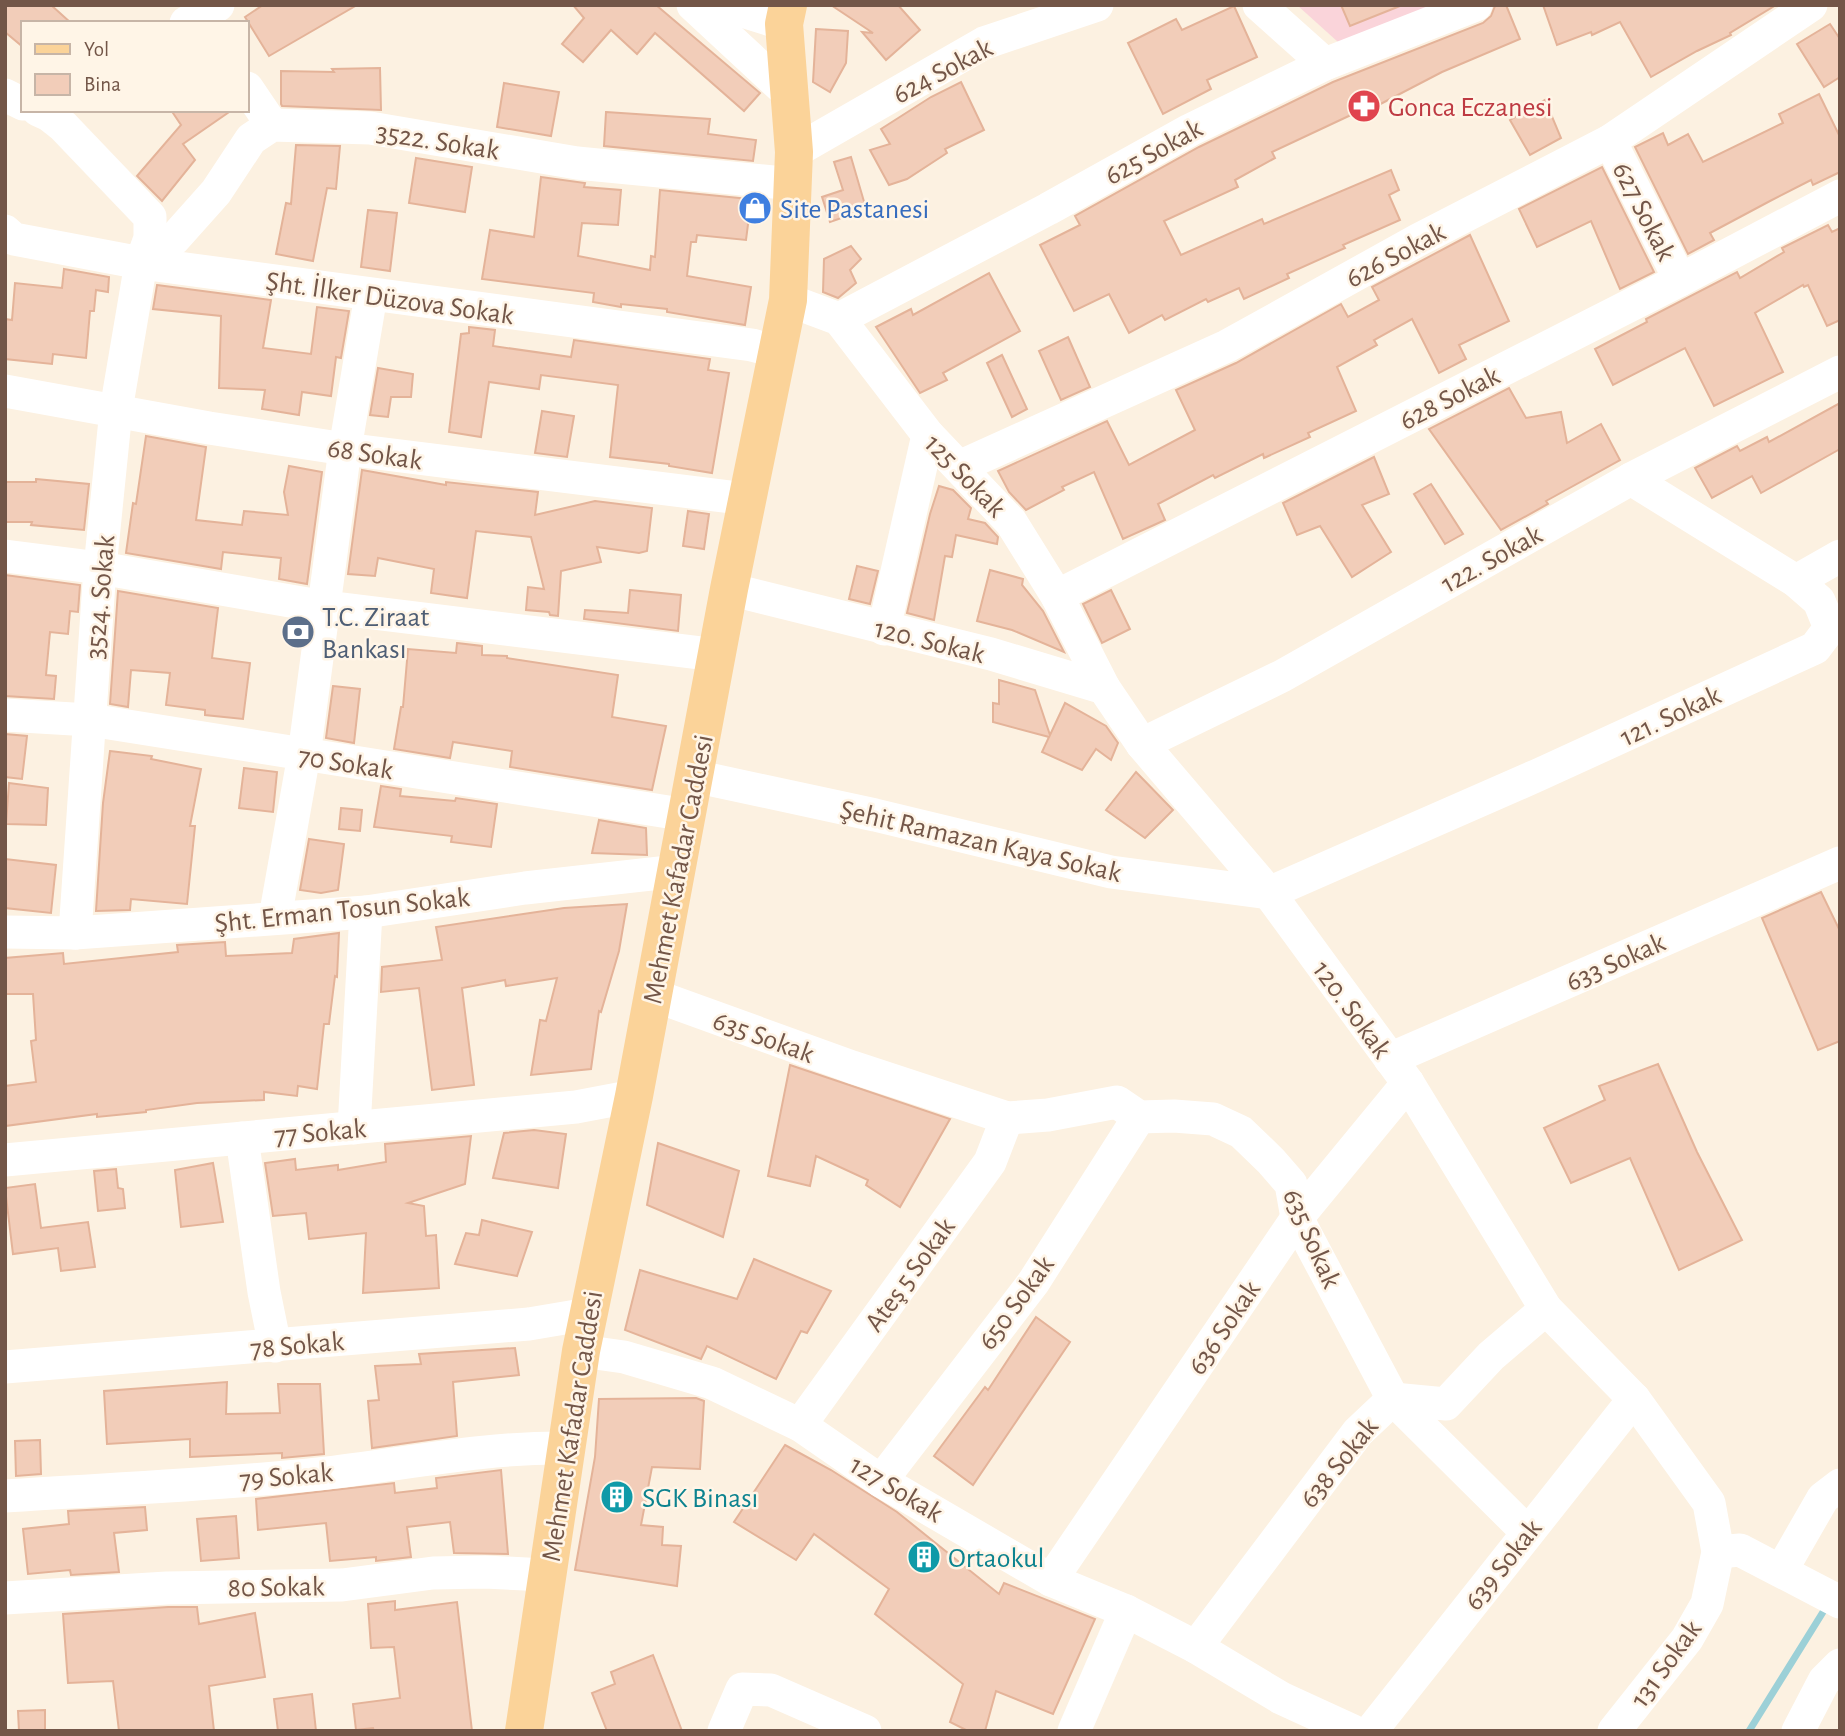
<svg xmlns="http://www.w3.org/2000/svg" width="1845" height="1736" viewBox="0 0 1845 1736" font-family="'Alegreya Sans',sans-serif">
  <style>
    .medical { fill: #fad4da }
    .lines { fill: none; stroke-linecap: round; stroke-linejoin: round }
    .stream { stroke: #9cd0d7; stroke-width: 7 }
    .building { fill: #f2cdb9; stroke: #e4b399; stroke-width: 2 }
    .minor { stroke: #fff; stroke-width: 33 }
    .major { stroke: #fbd399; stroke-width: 38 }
    .labels { text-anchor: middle; stroke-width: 5; stroke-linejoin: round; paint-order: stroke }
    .street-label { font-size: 28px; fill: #735648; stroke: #fff5e7 }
    .health-label { font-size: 28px; fill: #be3a42; stroke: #fff5e7; text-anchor: start }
    .shop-label { font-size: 28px; fill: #366cbe; stroke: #fff5e7; text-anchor: start }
    .service-label { font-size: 28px; fill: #4e5e75; stroke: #fff5e7; text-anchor: start }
    .culture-label { font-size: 28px; fill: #0d838f; stroke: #fff5e7; text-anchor: start }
  </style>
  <rect width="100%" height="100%" fill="#fcf1e1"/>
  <path class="medical" d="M1297,5H1480L1348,51Z"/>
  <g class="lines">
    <path class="stream" d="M1749,1731L1828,1604"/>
  </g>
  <g class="building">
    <path d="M5,5H51L71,23H23V47L5,32Z"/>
    <path d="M263,5H357L269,56L245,17Z"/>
    <path d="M573,5H656L760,93L744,111L655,33L637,54L611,30L583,62L562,44L584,18Z"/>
    <path d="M831,5H898L920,30L886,60L862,32L873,33Z"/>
    <path d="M1341,5H1400V6L1350,26Z"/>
    <path d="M1506,5L1520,39L1442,72L1369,110L1368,107L1272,152L1275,158L1235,180L1238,187L1164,221L1181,255L1262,219L1264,224L1391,170L1399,190L1389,195L1400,220L1343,245L1345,248L1287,274L1289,278L1244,299L1239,288L1208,302L1206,299L1165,320L1162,315L1129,333L1109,294L1074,311L1040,245L1080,225L1075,216L1199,147L1333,82L1483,23L1491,16L1495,6Z"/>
    <path d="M1543,5H1776L1730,33L1731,35L1697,51L1651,77L1620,22L1592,35L1591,32L1557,45Z"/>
    <path d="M1234,6L1257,57L1207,80L1211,89L1163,114L1128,43L1176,19L1182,30Z"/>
    <path d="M1830,24L1840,39V77L1824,87L1797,44Z"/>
    <path d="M816,29L848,31L846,63L830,92L813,82Z"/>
    <path d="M380,68L381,110L282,106L281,104V71L334,72L332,69Z"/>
    <path d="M961,82L984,130L945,149L947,153L907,179L889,185L870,150L890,144L881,129L931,97Z"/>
    <path d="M504,83L559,92L551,136L497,127Z"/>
    <path d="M1819,94L1840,137V172L1813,185L1811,180L1770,201L1710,233L1714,240L1688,254L1635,147L1663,133L1668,145L1688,134L1703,162L1783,123L1779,114Z"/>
    <path d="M1545,100L1561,138L1530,155L1510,120Z"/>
    <path d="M171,110H232L183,144L195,160L162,201L137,176L181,125Z"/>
    <path d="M606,112L710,119L708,134L756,140L753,161L604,146Z"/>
    <path d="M296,145L340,146L336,189L327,188L313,261L276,254L286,203L291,204Z"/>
    <path d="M851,157L865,205L850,215L830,222L822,197L843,190L834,162Z"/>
    <path d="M416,158L472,167L465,212L409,203Z"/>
    <path d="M1602,167L1654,272L1620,289L1591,221L1537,247L1519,209Z"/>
    <path d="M541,177L585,183L584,187L621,190L618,225L582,223L578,256L650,270L651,256L655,257L660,190L749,199L751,201L746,240L697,235L696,242H691L687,276L751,287L745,325L667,312V309L621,304V307L593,302L594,293L482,279L490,230L534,237Z"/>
    <path d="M368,210L397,213L390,271L361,267Z"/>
    <path d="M1828,225L1832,232L1840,228V320L1827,326L1808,285L1804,287L1803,285L1755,313L1783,372L1714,406L1685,348L1613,385L1595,349L1647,322L1646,319L1737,272L1740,278L1784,252L1782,248Z"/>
    <path d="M1470,235L1509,321L1459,345L1466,359L1439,373L1412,319L1374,340L1377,345L1337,367L1356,411L1308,433L1310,437L1264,458L1263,454L1215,478L1213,475L1158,504L1165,520L1154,525L1123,539L1094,472L1062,487L1064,490L1026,510L1009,492L998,471L1107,421L1129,465L1195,430L1176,390L1236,363L1341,304L1348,317L1379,300L1372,287Z"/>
    <path d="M851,246L861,259L850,270L856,283L838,298L823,292L824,259Z"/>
    <path d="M64,269L109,277L108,292L96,290L94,311H90L86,358L53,354L52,364L5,359V319L12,320L15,283L62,288Z"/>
    <path d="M989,273L1020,331L943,373L947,380L920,393L876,327L911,309L913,315Z"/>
    <path d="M157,285L271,300L263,348L311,354L317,307L349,311L341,358L336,357L331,396L302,392L299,415L262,409L265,390L219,388L221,316L153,309Z"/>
    <path d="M469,327L495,330L493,346L571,357L574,340L710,359L708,370L729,373L712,473L669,466V464L610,457L618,385L541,375L539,389L489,382L481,437L449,432L461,334L469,333Z"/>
    <path d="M1068,337L1090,387L1061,400L1039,351Z"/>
    <path d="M1002,355L1027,409L1012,417L987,363Z"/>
    <path d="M378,368L413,374L411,397H391L388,417L370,415Z"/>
    <path d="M1509,388L1526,418L1561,412L1567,443L1601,424L1620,460L1546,501L1548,504L1501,530L1429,429Z"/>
    <path d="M1840,403V449L1761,493L1752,476L1712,498L1695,468L1737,446L1740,451L1767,437L1769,442Z"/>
    <path d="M542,411L574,416L567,457L535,453Z"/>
    <path d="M146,436L206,447L196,520L242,525L244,511L288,515L284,492L289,466L322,472L307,584L279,579L281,558L223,552L221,569L126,553L133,503L136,504Z"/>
    <path d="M1374,457L1389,494L1362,505L1391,552L1352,577L1320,526L1297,535L1283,503Z"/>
    <path d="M362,470L446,485V482L538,492L535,515L595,501L652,508L647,551L639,553L597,547L601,562L561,571L558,616L550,615L549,612L526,610L528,587L544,589L531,537L476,531L467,598L431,593L434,569L378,558L375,576L348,574Z"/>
    <path d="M36,479L89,484L84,530L31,525L32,522H5V482H36Z"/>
    <path d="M1431,484L1463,534L1445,544L1414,494Z"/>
    <path d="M939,486L953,490L971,508L968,519L985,523L998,537L997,544L956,535L952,557L945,556L934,620L907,613L930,514Z"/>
    <path d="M688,511L709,514L704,549L683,546Z"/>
    <path d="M857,566L878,571L870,604L849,599Z"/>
    <path d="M990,570L1023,579L1022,585L1043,611L1064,652L1012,630L977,621Z"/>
    <path d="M5,575L80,585L78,612L70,611L68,634L50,632L46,675L56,676L54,699L5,696Z"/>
    <path d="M630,590L681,595L678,631L584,619L585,610L628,613Z"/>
    <path d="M1111,590L1130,629L1102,643L1083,604Z"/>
    <path d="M118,591L218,608L212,658L250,663L243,719L205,715V710L166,705L170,673L131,670L128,707L110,704Z"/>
    <path d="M457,643L482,646V655L507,656V658L618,675L612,717L666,726L652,790L510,767L512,751L453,742L450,758L394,749L401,707H403L408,649L456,653Z"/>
    <path d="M999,680L1035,690L1050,735L1065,703L1106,726L1118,743L1111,760L1096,749L1082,770L1042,752L1049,737L993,722V703L999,704Z"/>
    <path d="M333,686L360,689L354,743L326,738Z"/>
    <path d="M5,734L27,736L22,779L5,777Z"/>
    <path d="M110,751L152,756L151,759L201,769L190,826H195L187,904L131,899L130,910L96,911L103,803Z"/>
    <path d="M244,768L277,772L273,812L239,808Z"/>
    <path d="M1136,772L1173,810L1145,838L1106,810Z"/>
    <path d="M9,783L48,788L46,825L6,824Z"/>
    <path d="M381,786L401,789L400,796L455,801L456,798L497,804L491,847L451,842L452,836L374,827Z"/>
    <path d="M341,808L362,810L360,831L339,829Z"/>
    <path d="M599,820L646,828L647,855L592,853Z"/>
    <path d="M309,839L344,844L338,890L321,893L300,890Z"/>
    <path d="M5,859L56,865L51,913L5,908Z"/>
    <path d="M1821,892L1840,931V1041L1818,1050L1762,918Z"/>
    <path d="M627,904L619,951L601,1012L599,1011L591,1069L531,1075L540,1020L546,1021L557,978L506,986L505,980L462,988L474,1085L432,1090L419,988L381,992L382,967L442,960L436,927L564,908Z"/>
    <path d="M339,933L337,977L335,976L329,1024H324L317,1089L298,1086L297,1096L264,1092V1100L197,1103L146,1110V1112L97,1117V1114L5,1126V1086L36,1082L31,1041L36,1040L33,994H5V958L63,953L64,964L178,952L177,945L225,942L226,956L292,953L294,939Z"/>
    <path d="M1658,1064L1697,1152L1742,1240L1679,1270L1630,1158L1571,1183L1544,1128L1605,1100L1599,1086Z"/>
    <path d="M790,1065L950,1119L900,1207L866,1185L868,1180L816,1156L810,1186L768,1176Z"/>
    <path d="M534,1130L566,1134L558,1188L493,1178L504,1133Z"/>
    <path d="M471,1136L465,1184L408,1203L424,1206L426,1236L436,1235L439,1288L363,1293L366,1233L309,1239L306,1213L273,1216L265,1163L295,1159L296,1170L338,1165V1170L386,1162L385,1144Z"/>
    <path d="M658,1143L739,1171L723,1237L647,1205Z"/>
    <path d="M213,1163L223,1222L181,1227L175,1170Z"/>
    <path d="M116,1169L118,1188L123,1189L125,1208L98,1211L94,1171Z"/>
    <path d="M35,1184L41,1228L88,1222L95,1267L61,1271L58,1248L13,1254L5,1188Z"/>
    <path d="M482,1220L532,1232L517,1276L455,1264L466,1233L479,1235Z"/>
    <path d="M754,1259L831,1291L807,1333L801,1331L776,1379L707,1346L701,1359L625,1330L640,1270L737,1299Z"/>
    <path d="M1036,1317L1070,1342L973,1485L934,1456L985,1387L988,1390Z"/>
    <path d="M515,1348L519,1375L453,1382L457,1436L372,1448L368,1401L379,1400L375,1366L421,1364L419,1354Z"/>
    <path d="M227,1382L226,1414L280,1413L278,1384H320L324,1454L282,1458V1453L190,1457V1439L107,1444L104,1391Z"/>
    <path d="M696,1398L704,1401L700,1469L652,1467L641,1525L663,1527L662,1545L681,1546L677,1586L575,1570L595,1457L599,1399Z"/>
    <path d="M40,1440L41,1474L16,1476L15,1441Z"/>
    <path d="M785,1445L831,1470L897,1512L999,1594L1004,1583L1095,1619L1053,1714L996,1691L985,1731H968L950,1722L963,1684L875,1614L889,1589L814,1534L796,1560L734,1522Z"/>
    <path d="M501,1470L508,1554L454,1553L450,1522L407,1527L411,1557L376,1561V1557L330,1561L326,1523L258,1530L256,1499L394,1483L395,1493L437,1488L436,1478Z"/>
    <path d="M145,1507L147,1530L114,1533L119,1572L71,1575L70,1570L28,1574L23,1529L69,1524L68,1511Z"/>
    <path d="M236,1516L239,1558L201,1561L197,1519Z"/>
    <path d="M395,1601V1610L457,1602L472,1731H374L373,1728L356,1730L353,1704L400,1698L394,1647L371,1648L368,1604Z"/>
    <path d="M168,1607H197L199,1624L255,1613L265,1677L209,1686L214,1731H119L113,1681L68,1683L63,1614Z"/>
    <path d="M653,1655L682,1731H607L592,1693L615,1684L611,1672Z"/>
    <path d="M312,1694L316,1731H278L274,1699Z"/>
    <path d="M45,1710V1731H19L18,1711Z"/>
  </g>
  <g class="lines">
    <g class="minor">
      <path d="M693,5L789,94"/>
      <path d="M723,5L784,24"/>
      <path d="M1259,5L1325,64"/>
      <path d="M186,23L218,5"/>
      <path d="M247,88L272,125"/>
      <path d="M5,95L23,104"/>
      <path d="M38,110L49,115L63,126L150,217V238L141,263L116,410L100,568L75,933"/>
      <path d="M1610,141L1680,280"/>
      <path d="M794,152L984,43L1097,5"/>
      <path d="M5,231L14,239L141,263L752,345L778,352"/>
      <path d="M141,263L174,239L216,192L251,139L272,125L370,128L577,163L794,184"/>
      <path d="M788,300L839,319L928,435L1011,522L1057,596L1104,688"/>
      <path d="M839,319L1048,209L1190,130L1325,64L1476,5"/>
      <path d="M5,391L209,428L345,449L747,499"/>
      <path d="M959,467L1227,346L1418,240L1610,141L1811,5"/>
      <path d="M5,556L100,568L325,607L717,655"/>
      <path d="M1796,581L1840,556"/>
      <path d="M729,589L991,654L1104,688L1142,744L1269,893L1408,1083L1546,1309L1634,1399L1709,1503L1718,1552L1707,1604L1687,1639L1614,1731"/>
      <path d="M1057,596L1680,280L1840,196"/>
      <path d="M884,629L928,435"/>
      <path d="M5,715L90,720L687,815"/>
      <path d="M1142,744L1282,676L1631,479L1840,372"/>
      <path d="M694,776L875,815L1111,872L1269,893L1538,775L1815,648L1830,628L1819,601L1796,581L1631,479"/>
      <path d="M275,918L304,755L345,449L371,295"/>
      <path d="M5,932L75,933L366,912L525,888L678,871"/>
      <path d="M653,995L852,1067L1007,1118L1048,1115L1117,1102L1139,1117L1174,1116L1213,1119L1241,1132L1271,1161L1291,1184L1297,1218L1393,1399L1527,1532"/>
      <path d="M1390,1059L1840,863"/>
      <path d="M354,1128L366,912"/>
      <path d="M242,1138L264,1292L275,1346"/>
      <path d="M5,1160L576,1107L634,1096"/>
      <path d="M581,1351L624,1357L712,1383L800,1425L881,1481L1051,1580L1126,1611L1196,1647L1281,1698L1353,1731"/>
      <path d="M5,1367L529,1324L588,1314"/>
      <path d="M800,1425L990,1162L1007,1118"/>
      <path d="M881,1481L1033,1283L1139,1117"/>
      <path d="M5,1496C109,1489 214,1485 318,1474C400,1465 483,1447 566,1448"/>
      <path d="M1718,1552L1740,1550L1840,1602"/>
      <path d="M1781,1571L1823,1498L1840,1485"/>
      <path d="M1051,1580L1297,1218L1408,1083"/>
      <path d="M5,1598L167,1588L342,1585L433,1573L485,1572L546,1575"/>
      <path d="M1196,1647L1358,1432L1393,1399L1446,1404L1491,1356L1546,1309"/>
      <path d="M724,1731L742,1689L771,1690L865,1731"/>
      <path d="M1074,1731L1126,1611"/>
      <path d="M1371,1731L1634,1399"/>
      <path d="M1798,1731L1824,1681L1840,1665"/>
    </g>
    <path class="major" d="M524,1731L581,1351L634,1096L729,589L788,300L794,152L784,24L788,5"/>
  </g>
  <defs>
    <symbol id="pharmacy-disc" viewBox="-11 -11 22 22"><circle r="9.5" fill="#e0444e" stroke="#fff5e7"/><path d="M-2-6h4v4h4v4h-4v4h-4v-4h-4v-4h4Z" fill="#fff"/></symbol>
    <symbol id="shop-disc" viewBox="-11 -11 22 22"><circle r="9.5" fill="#3f7fe0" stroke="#fff5e7"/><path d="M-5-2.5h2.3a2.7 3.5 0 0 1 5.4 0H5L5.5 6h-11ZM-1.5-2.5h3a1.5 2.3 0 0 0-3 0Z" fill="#fff"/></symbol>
    <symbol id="bank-disc" viewBox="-11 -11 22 22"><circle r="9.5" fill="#5c6f8a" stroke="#fff5e7"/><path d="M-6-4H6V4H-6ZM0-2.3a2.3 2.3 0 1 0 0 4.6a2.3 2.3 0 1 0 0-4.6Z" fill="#fff"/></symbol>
    <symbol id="building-disc" viewBox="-11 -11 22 22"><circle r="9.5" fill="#0f9aa8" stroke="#fff5e7"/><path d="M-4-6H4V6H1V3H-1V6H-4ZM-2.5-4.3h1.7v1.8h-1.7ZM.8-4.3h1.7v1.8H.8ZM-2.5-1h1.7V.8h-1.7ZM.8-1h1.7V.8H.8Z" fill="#fff"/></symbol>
  </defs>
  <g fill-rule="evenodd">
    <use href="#pharmacy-disc" x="1345" y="87" width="38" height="38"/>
    <use href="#shop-disc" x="736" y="189" width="38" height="38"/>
    <use href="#bank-disc" x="279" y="613" width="38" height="38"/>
    <use href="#building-disc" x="598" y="1478" width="38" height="38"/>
    <use href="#building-disc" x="905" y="1538" width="38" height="38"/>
  </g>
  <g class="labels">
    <g class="street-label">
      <text transform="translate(942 70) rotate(-28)" y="10">624 Sokak</text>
      <text transform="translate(438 140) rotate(9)" y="10">3522. Sokak</text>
      <text transform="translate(1153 151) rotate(-29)" y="10">625 Sokak</text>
      <text transform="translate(1645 211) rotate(63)" y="10">627 Sokak</text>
      <text transform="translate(1395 254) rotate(-28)" y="10">626 Sokak</text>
      <text transform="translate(390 297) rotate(8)" y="10">Şht. İlker Düzova Sokak</text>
      <text transform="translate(1449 397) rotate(-27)" y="10">628 Sokak</text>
      <text transform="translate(375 453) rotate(8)" y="10">68 Sokak</text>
      <text transform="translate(966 475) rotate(46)" y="10">125 Sokak</text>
      <text transform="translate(1491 558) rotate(-29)" y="10">122. Sokak</text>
      <text transform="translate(99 597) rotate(-85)" y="10">3524. Sokak</text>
      <text transform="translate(930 640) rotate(14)" y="10">120. Sokak</text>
      <text transform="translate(1670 715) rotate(-25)" y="10">121. Sokak</text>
      <text transform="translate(346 762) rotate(9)" y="10">70 Sokak</text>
      <text transform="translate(981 840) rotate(13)" y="10">Şehit Ramazan Kaya Sokak</text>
      <text transform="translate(677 869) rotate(-79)" y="10">Mehmet Kafadar Caddesi</text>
      <text transform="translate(342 909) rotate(-6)" y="10">Şht. Erman Tosun Sokak</text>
      <text transform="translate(1615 961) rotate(-24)" y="10">633 Sokak</text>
      <text transform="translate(1353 1009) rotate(54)" y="10">120. Sokak</text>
      <text transform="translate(764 1036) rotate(20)" y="10">635 Sokak</text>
      <text transform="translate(320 1131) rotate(-5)" y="10">77 Sokak</text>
      <text transform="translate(1313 1238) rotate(66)" y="10">635 Sokak</text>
      <text transform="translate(909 1274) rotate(-54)" y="10">Ateş 5 Sokak</text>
      <text transform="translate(1015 1302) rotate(-54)" y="10">650 Sokak</text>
      <text transform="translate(1223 1327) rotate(-56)" y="10">636 Sokak</text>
      <text transform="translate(297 1344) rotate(-5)" y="10">78 Sokak</text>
      <text transform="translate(571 1426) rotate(-81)" y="10">Mehmet Kafadar Caddesi</text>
      <text transform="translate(1338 1462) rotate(-51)" y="10">638 Sokak</text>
      <text transform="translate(286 1475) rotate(-5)" y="10">79 Sokak</text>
      <text transform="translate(897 1488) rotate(31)" y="10">127 Sokak</text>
      <text transform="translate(1502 1564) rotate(-52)" y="10">639 Sokak</text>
      <text transform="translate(276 1586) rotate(-1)" y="10">80 Sokak</text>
      <text transform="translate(1665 1663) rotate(-54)" y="10">131 Sokak</text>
    </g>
    <g class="health-label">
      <text x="1388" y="116">Gonca Eczanesi</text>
    </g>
    <g class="shop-label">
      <text x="780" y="218">Site Pastanesi</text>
    </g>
    <g class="service-label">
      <text x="322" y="626">T.C. Ziraat<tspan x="322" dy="32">Bankası</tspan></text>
    </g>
    <g class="culture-label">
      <text x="642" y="1507">SGK Binası</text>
      <text x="948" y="1567">Ortaokul</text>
    </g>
  </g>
  <rect width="1845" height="1736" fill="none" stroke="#735648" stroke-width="14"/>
  <rect x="21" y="21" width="228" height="91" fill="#fff5e7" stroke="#c7b5a7" stroke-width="2"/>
  <rect x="35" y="44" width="35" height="10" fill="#fbd399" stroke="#c7b5a7" stroke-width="2"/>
  <text x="84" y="56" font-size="21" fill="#735648">Yol</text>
  <rect x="35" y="74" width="35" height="21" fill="#f2cdb9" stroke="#c7b5a7" stroke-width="2"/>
  <text x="84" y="91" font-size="21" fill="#735648">Bina</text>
</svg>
